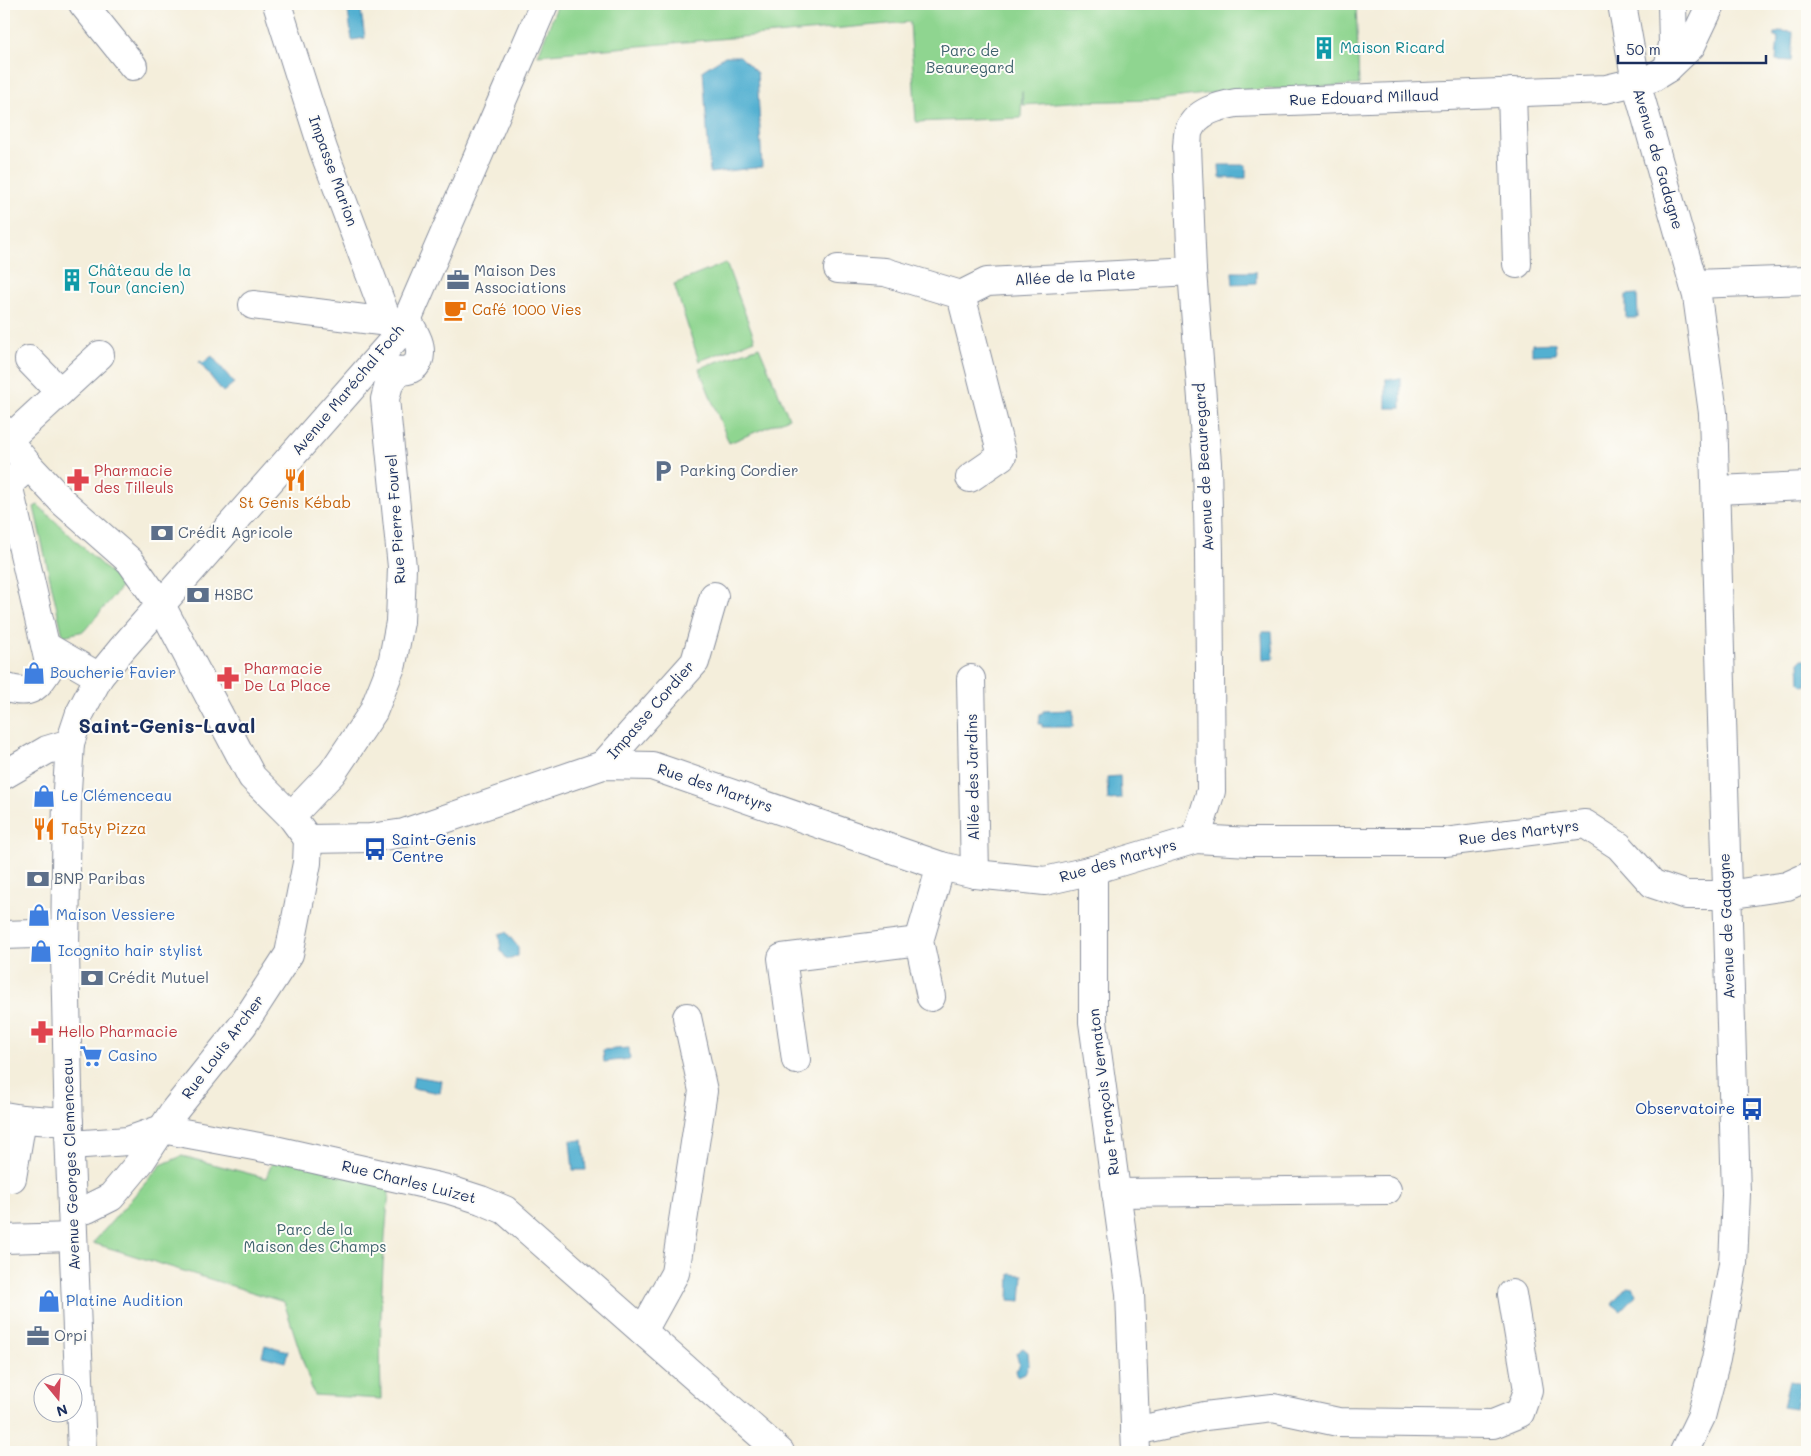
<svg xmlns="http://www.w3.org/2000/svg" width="1811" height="1456" viewBox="0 0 1811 1456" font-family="Mali,sans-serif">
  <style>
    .green { fill: #8fd590; stroke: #558277 }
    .water { fill: #53b0d1; stroke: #377098 }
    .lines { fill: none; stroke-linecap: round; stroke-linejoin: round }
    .minor-casing { stroke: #888e9c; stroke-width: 30 }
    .major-casing { stroke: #888e9c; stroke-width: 30 }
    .minor { stroke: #fff; stroke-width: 28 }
    .major { stroke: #fff; stroke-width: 28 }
    .labels { text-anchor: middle; stroke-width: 4; stroke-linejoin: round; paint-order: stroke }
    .culture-label { font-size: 15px; fill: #0d838f; stroke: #fdfcf7; text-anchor: start }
    .park-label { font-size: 15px; fill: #3e616d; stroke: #fdfcf7 }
    .street-label { font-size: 15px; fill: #1b2f5e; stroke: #fdfcf7 }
    .service-label { font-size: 15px; fill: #4e5e75; stroke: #fdfcf7; text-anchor: start }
    .food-label { font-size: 15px; fill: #c56008; stroke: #fdfcf7; text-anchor: start }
    .health-label { font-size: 15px; fill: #be3a42; stroke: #fdfcf7; text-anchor: start }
    .shop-label { font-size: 15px; fill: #366cbe; stroke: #fdfcf7; text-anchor: start }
    .transit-label { font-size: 15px; fill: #164399; stroke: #fdfcf7; text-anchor: start }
    .district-label { font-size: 20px; font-weight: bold; fill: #1b2f5e; stroke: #fdfcf7 }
  </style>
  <rect width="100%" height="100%" fill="#fdfcf7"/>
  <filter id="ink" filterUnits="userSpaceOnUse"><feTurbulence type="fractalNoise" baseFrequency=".02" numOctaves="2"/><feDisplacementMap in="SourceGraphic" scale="10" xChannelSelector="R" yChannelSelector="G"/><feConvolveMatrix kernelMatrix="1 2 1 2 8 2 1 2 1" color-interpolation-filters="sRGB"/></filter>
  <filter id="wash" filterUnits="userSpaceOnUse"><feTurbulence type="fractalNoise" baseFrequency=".0096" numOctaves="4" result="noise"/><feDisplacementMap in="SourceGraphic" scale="20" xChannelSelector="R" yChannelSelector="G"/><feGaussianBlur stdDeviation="1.12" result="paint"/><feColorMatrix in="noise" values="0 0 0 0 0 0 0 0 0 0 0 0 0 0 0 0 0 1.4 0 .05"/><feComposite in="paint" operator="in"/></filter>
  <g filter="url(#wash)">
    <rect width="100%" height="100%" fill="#f4eedb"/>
    <g class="green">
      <path d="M558,4H1356L1359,85L1228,91L1157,100L1071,102L1023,105L1022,91L1021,118L916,122L910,22L538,55Z"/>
      <path d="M726,263L755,340L699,361L674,284Z"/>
      <path d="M759,347L789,418L729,443L699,368Z"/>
      <path d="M38,505L123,585L84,631L63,636L34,507Z"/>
      <path d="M182,1156L266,1178L274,1158L390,1184C382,1255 379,1327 381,1399L314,1395L284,1302L93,1243L161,1165Z"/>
    </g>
    <g class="water">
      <path d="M347,4H360L365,38L352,40Z"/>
      <path d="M1778,31L1793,32L1791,61L1776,60L1778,37H1774V33H1778Z"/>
      <path d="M725,56H740L757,73L762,167L710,173L703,70Z"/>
      <path d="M1219,165H1246V178H1220Z"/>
      <path d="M1232,272H1256V283L1233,284Z"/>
      <path d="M1637,294L1638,318H1626V295Z"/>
      <path d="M1555,343L1556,354L1532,355V344Z"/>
      <path d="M212,356L234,383L223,392L199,362L201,361L203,363Z"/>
      <rect x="1386" y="379" width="15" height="29"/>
      <path d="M1262,632H1272L1274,659L1263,660Z"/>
      <path d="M1802,659H1807V685L1803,686L1800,683L1799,662Z"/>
      <path d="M1073,710V727H1042V724H1039L1040,714H1043V711Z"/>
      <path d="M1120,776L1121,799L1108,800L1107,777Z"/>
      <path d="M506,932L518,947V956L511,959H507L501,951L499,934Z"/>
      <path d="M629,1048L630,1059L604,1062L603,1050Z"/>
      <path d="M414,1076L442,1081L440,1093L412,1088Z"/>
      <path d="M583,1140L586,1170H573L570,1141Z"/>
      <path d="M1010,1274L1023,1275L1021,1301L1009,1300Z"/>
      <path d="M1627,1287L1634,1288L1636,1295L1621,1311L1612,1304Z"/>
      <path d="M265,1345L288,1351L285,1362L262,1356Z"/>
      <path d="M1023,1348L1028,1352L1029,1364L1025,1373L1018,1376L1016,1371L1019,1364L1016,1353Z"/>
      <path d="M1789,1381L1800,1383L1795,1409L1783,1407Z"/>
    </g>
  </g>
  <g filter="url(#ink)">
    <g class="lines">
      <defs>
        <g id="minor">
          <path d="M83,4L133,66"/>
          <path d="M277,4L323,149L388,322L399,334"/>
          <path d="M1668,68L1673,44L1672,4"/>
          <path d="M1512,92L1517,264"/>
          <path d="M838,269L885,272L961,295"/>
          <path d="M1694,284L1807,280"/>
          <path d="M253,305L388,322"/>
          <path d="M29,360L60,392"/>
          <path d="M383,366C403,376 425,371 419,344C417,336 411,327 407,320"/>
          <path d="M9,439L100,355"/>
          <path d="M970,478L1002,456L961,295L987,282L1192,271"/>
          <path d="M1716,490L1807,486"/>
          <path d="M161,605L252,777L291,816L308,839L370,838L404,833L603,765L652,766L941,866L975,874L1045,881L1093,870L1196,839L1249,842H1445L1585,824L1619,846L1653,884L1686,895H1727L1787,886L1807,877"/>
          <path d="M47,647L99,677"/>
          <path d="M971,679L975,874"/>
          <path d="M4,687C30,696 36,689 50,667L8,484L29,466"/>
          <path d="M603,765L695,662L714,596"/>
          <path d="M4,775L47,750L70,743"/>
          <path d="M291,816L332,773L373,712L392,664L400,622L402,567L385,399L389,384L398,372"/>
          <path d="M1196,839L1211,791L1209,553L1207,463L1192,271L1187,146C1188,141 1187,134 1189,130C1197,111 1219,106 1236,103L1606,89L1652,78L1668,68L1691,46L1711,4"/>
          <path d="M1093,870V1022L1130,1293L1136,1452"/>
          <path d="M4,935L65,933"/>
          <path d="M931,997L919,941L941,866"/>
          <path d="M796,1060L782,958L919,941"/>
          <path d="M4,1116L22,1119L69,1122"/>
          <path d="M70,1145L128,1141L162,1129L270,1149L447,1189L481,1200L505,1210L780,1452"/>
          <path d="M4,1177L12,1178L22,1119"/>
          <path d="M1116,1193L1387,1190"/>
          <path d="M72,1210L87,1209L111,1197L141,1161L174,1111L243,1025L289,954L307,863L308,839"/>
          <path d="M4,1239L73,1237"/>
          <path d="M643,1331L675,1273L703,1091L687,1017"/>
          <path d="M1135,1431L1205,1416L1273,1408L1338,1422L1493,1424L1520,1413L1528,1390L1512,1294"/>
        </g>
        <g id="major">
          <path d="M1622,4L1636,82L1697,296L1713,413L1736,1194L1733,1264L1716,1359L1701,1417L1684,1452"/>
          <path d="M4,430L15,449L29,466L64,503L130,561L161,605"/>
          <path d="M82,1452L69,1133L65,953L67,790L70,743L80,713L99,677L121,650L399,334L407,320L544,4"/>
        </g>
      </defs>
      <use href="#minor" class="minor-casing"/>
      <use href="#major" class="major-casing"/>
      <use href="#minor" class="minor"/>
      <use href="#major" class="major"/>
    </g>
  </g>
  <defs>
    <symbol id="building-bare" viewBox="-9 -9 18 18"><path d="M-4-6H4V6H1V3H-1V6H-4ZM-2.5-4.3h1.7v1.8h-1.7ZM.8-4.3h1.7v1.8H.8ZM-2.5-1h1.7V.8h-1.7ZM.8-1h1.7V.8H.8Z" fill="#0f9aa8" stroke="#fdfcf7" stroke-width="2.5" paint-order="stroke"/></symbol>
    <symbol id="office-bare" viewBox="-9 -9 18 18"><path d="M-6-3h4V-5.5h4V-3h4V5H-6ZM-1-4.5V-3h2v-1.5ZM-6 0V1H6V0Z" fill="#5c6f8a" stroke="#fdfcf7" stroke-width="2.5" paint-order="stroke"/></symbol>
    <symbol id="cafe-bare" viewBox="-9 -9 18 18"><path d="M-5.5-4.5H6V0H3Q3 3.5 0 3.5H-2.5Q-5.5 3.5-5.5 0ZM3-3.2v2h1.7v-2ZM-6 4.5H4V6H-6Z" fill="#e8710a" stroke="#fdfcf7" stroke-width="2.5" paint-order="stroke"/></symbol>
    <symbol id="parking-bare" viewBox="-9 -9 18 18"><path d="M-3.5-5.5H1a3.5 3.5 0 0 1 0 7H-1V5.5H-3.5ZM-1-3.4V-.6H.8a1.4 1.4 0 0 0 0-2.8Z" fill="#5c6f8a" stroke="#fdfcf7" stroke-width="2.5" paint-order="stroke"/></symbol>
    <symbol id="pharmacy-bare" viewBox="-9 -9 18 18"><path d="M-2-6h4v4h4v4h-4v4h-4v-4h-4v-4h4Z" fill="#e0444e" stroke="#fdfcf7" stroke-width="2.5" paint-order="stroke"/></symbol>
    <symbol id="restaurant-bare" viewBox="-9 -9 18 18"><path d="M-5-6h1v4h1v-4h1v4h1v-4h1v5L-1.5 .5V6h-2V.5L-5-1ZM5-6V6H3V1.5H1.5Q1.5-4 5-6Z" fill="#e8710a" stroke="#fdfcf7" stroke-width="2.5" paint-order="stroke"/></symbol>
    <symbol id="bank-bare" viewBox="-9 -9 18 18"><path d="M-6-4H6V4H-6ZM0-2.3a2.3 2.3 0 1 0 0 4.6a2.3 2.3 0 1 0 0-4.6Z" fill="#5c6f8a" stroke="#fdfcf7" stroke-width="2.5" paint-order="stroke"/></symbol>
    <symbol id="shop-bare" viewBox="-9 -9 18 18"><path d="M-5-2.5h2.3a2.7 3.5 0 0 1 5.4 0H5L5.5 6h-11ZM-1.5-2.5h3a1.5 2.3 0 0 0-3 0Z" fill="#3f7fe0" stroke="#fdfcf7" stroke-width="2.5" paint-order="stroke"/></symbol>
    <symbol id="bus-bare" viewBox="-9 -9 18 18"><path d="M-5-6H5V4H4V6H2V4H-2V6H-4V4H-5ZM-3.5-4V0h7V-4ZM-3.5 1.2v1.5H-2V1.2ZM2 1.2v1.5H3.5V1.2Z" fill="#1a4fb4" stroke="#fdfcf7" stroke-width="2.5" paint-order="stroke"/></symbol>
    <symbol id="supermarket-bare" viewBox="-9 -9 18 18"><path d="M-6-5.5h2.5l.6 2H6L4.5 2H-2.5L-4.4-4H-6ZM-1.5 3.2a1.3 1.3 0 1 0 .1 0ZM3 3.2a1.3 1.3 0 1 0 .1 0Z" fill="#3f7fe0" stroke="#fdfcf7" stroke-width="2.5" paint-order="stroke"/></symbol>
  </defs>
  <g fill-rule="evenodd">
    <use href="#building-bare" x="1308" y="32" width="32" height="32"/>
    <use href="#building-bare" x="56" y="264" width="32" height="32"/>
    <use href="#office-bare" x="442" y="264" width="32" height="32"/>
    <use href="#cafe-bare" x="439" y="294" width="32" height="32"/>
    <use href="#parking-bare" x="647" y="455" width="32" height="32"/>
    <use href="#pharmacy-bare" x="62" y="464" width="32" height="32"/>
    <use href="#restaurant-bare" x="279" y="464" width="32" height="32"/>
    <use href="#bank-bare" x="146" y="517" width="32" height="32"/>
    <use href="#bank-bare" x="182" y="579" width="32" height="32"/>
    <use href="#shop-bare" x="18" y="657" width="32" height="32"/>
    <use href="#pharmacy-bare" x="212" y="662" width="32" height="32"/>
    <use href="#shop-bare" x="28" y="780" width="32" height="32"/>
    <use href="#restaurant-bare" x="28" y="813" width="32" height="32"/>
    <use href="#bus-bare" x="359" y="833" width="32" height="32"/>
    <use href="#bank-bare" x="22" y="863" width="32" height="32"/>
    <use href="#shop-bare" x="23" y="899" width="32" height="32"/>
    <use href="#shop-bare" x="25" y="935" width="32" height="32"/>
    <use href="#bank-bare" x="76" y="962" width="32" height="32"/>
    <use href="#pharmacy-bare" x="26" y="1016" width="32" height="32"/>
    <use href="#supermarket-bare" x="75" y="1040" width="32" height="32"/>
    <use href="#bus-bare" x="1736" y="1093" width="32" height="32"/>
    <use href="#shop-bare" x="33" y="1285" width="32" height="32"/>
    <use href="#office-bare" x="22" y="1320" width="32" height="32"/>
  </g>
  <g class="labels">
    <g class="culture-label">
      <text x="1340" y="53">Maison Ricard</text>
      <text x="88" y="276">Château de la<tspan x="88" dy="17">Tour (ancien)</tspan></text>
    </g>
    <g class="park-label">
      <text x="970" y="56">Parc de<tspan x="970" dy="17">Beauregard</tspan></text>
      <text x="315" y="1235">Parc de la<tspan x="315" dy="17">Maison des Champs</tspan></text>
    </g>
    <g class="street-label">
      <text transform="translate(1364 98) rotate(-2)" y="5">Rue Edouard Millaud</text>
      <text transform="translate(1658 159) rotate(74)" y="5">Avenue de Gadagne</text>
      <text transform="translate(333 171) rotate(70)" y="5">Impasse Marion</text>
      <text transform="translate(1075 277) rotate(-3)" y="5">Allée de la Plate</text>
      <text transform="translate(348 390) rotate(-50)" y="5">Avenue Maréchal Foch</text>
      <text transform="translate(1204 467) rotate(-93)" y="5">Avenue de Beauregard</text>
      <text transform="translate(396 519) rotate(-94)" y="5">Rue Pierre Fourel</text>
      <text transform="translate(651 710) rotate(-49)" y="5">Impasse Cordier</text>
      <text transform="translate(973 777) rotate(-91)" y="5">Allée des Jardins</text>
      <text transform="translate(715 788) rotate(19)" y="5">Rue des Martyrs</text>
      <text transform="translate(1519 833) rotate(-7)" y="5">Rue des Martyrs</text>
      <text transform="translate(1118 861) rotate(-16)" y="5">Rue des Martyrs</text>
      <text transform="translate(1727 926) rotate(-92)" y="5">Avenue de Gadagne</text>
      <text transform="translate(223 1047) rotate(-53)" y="5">Rue Louis Archer</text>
      <text transform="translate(1104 1092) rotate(-97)" y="5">Rue François Vernaton</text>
      <text transform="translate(71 1164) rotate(-92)" y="5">Avenue Georges Clemenceau</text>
      <text transform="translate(409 1182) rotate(14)" y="5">Rue Charles Luizet</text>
    </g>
    <g class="service-label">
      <text x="474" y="276">Maison Des<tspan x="474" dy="17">Associations</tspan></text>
      <text x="680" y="476">Parking Cordier</text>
      <text x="178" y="538">Crédit Agricole</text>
      <text x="214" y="600">HSBC</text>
      <text x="54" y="884">BNP Paribas</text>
      <text x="108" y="983">Crédit Mutuel</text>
      <text x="54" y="1341">Orpi</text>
    </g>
    <g class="food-label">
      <text x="472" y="315">Café 1000 Vies</text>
      <text x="295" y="508" text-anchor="middle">St Genis Kébab</text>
      <text x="61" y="834">Ta5ty Pizza</text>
    </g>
    <g class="health-label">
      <text x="94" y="476">Pharmacie<tspan x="94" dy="17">des Tilleuls</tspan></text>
      <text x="244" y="674">Pharmacie<tspan x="244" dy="17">De La Place</tspan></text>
      <text x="58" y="1037">Hello Pharmacie</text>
    </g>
    <g class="shop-label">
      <text x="50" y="678">Boucherie Favier</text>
      <text x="61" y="801">Le Clémenceau</text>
      <text x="56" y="920">Maison Vessiere</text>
      <text x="58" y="956">Icognito hair stylist</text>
      <text x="108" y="1061">Casino</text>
      <text x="66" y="1306">Platine Audition</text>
    </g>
    <g class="transit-label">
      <text x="392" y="845">Saint-Genis<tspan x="392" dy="17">Centre</tspan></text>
      <text x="1735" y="1114" text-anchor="end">Observatoire</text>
    </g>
    <g class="district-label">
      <text x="167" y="733">Saint-Genis-Laval</text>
    </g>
  </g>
  <rect width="1811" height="1456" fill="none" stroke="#fdfcf7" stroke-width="20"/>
  <g transform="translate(58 1398) rotate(162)"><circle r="24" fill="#fdfcf7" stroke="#a3aaba"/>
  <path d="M0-4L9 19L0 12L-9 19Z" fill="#d1495b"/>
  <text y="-8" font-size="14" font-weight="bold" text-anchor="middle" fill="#1b2f5e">N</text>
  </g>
  <path d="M1618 55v8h148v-8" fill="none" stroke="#1b2f5e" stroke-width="2.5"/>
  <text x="1626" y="55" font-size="15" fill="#1b2f5e" stroke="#fdfcf7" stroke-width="4" paint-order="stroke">50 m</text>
</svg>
